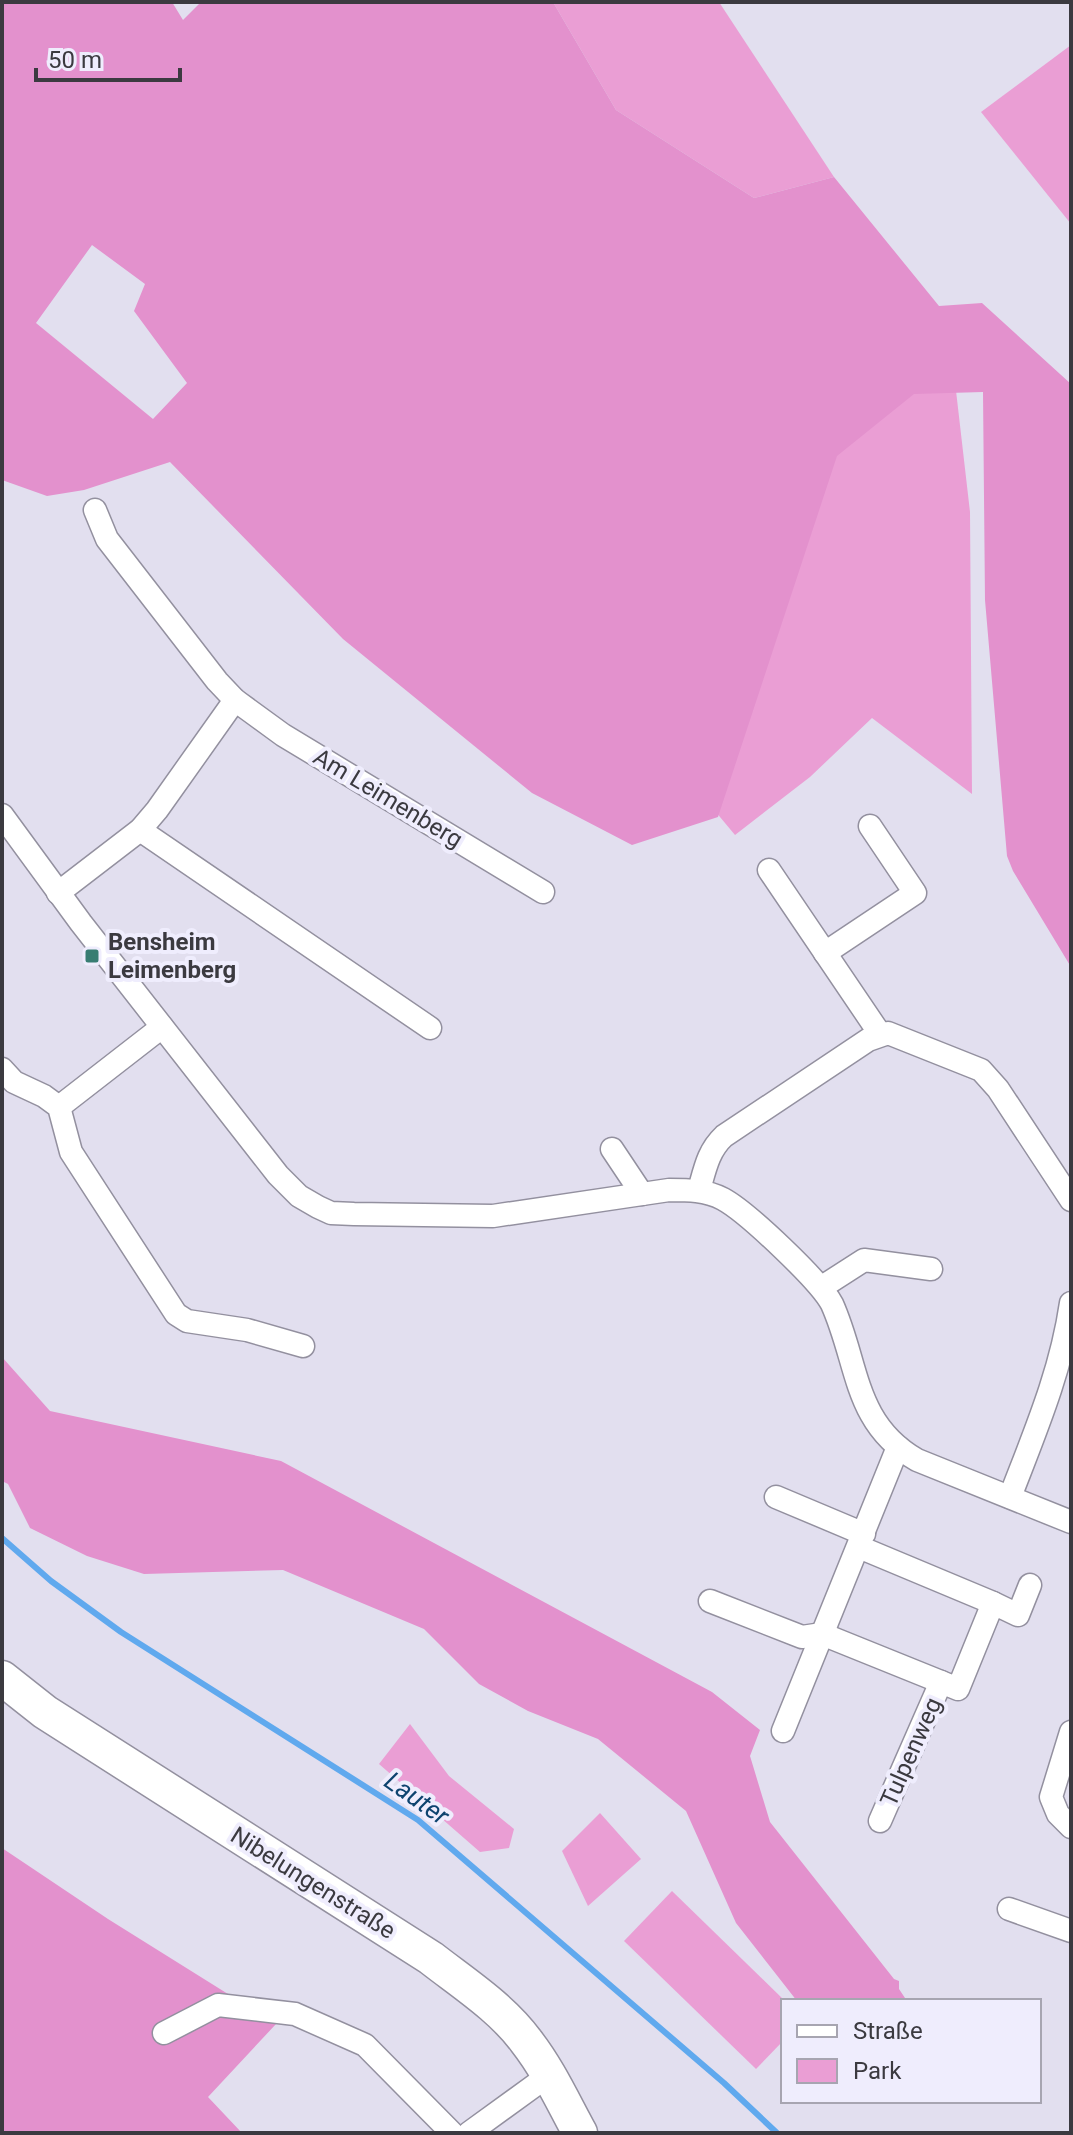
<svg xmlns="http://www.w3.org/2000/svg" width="1073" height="2135" viewBox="0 0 1073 2135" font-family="Roboto,sans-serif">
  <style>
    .green { fill: #ea9ed4 }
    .forest { fill: #e391cd; fill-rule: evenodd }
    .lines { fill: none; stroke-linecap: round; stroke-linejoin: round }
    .stream { stroke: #60a9ee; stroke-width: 6 }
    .minor-casing { stroke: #93909f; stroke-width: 25 }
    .primary-casing { stroke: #93909f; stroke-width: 37 }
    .minor { stroke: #fff; stroke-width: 22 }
    .primary { stroke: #fff; stroke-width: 34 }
    .poi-dot { fill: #387d72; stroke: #efedfd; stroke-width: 3 }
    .labels { text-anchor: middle; stroke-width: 8; stroke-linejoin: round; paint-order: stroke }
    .street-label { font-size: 24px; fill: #3b3a40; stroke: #efedfd }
    .poi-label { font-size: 24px; font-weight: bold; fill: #3b3a40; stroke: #efedfd; text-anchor: start }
    .water-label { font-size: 26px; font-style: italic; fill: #0d436f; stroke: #efedfd }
  </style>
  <rect width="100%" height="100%" fill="#e2dfef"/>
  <g class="green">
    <path d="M553,2H719L834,177L754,198L616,110Z"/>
    <path d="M1071,45V224L981,112Z"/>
    <path d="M955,382L970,512L972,794L872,718L810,777L735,835L715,811L730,396Z"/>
    <path d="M410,1724L449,1776L514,1829L509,1848L480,1852L379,1764Z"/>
    <path d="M600,1813L641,1859L588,1906L562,1851Z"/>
    <path d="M672,1891L785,2001L783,2041L756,2069L624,1941Z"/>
  </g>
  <g class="forest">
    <path d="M2,2H172L183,20L201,2H553L616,110L754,198L834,177L939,306L982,303L1071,384V967L1013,871L1007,856L985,600L983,392L914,394L837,456L718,817L632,845L532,793L343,639L170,462L84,490L47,496L2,480ZM92,245L145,284L134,311L187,383L153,419L36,323Z"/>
    <path d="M2,1357L50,1411L281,1461L712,1692L760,1730L750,1756L770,1822L894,1979L899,1981V1989L907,2001H797L736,1923L686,1811L598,1739L528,1711L479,1684L424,1629L283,1570L144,1574L87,1556L30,1528L8,1484L2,1481Z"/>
    <path d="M2,1848L108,1919L276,2024L208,2097L242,2133H2Z"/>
  </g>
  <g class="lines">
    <path class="stream" d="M2,1538L51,1581L121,1632L418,1820L724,2083L777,2133"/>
    <defs>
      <g id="minor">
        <path d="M95,510L107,539L217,681L235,700L283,735L543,892"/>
        <path d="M2,815L81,923L278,1175L299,1196L318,1207L331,1213L354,1214L493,1216L669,1190C688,1190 706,1190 723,1199C747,1212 820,1281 832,1304C859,1364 853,1423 917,1460L1071,1522"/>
        <path d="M140,830L430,1028"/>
        <path d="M769,870L880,1034"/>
        <path d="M58,893L140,830L157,810L235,700"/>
        <path d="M825,953L915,893L870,826"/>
        <path d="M2,1069L14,1082L44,1096L59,1107L71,1152L176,1314L187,1321L247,1330L303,1346"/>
        <path d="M59,1107L162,1027"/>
        <path d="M612,1149L642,1194"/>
        <path d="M699,1190C705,1169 708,1151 724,1136L868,1040L888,1033L981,1070L998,1089L1071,1200"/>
        <path d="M822,1287L864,1260L931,1269"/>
        <path d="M776,1497L864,1534"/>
        <path d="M1010,1497C1035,1432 1061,1372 1071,1303"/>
        <path d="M859,1547L993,1603"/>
        <path d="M710,1601L802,1637L822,1634"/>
        <path d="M822,1634L941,1682"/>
        <path d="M783,1731L898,1447"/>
        <path d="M1071,1732L1051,1797L1058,1814L1071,1827"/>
        <path d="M880,1821L941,1682L958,1689L993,1603L1018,1615L1030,1585"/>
        <path d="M1009,1909L1071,1931"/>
        <path d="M164,2033L218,2005L295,2014L365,2045L452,2133"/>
        <path d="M469,2133L549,2075"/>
      </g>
      <path id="primary" d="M2,1678L45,1712L431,1958C463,1983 502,2008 526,2041C548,2069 563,2102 580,2133"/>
    </defs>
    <use href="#minor" class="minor-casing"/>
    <use href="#primary" class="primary-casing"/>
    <use href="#minor" class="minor"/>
    <use href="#primary" class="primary"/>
  </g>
  <rect class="poi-dot" x="84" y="948" width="16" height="16" rx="4"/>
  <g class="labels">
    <g class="street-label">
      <text transform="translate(388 798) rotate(31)" y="8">Am Leimenberg</text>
      <text transform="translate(911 1752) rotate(-66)" y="8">Tulpenweg</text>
      <text transform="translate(313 1883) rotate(32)" y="8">Nibelungenstraße</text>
    </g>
    <g class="poi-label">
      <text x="108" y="950">Bensheim<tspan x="108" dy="28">Leimenberg</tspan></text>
    </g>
    <g class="water-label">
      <text transform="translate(417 1798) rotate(35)" y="9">Lauter</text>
    </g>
  </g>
  <rect width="1073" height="2135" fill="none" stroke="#3b3a40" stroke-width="8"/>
  <rect x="781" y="1999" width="260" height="104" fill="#efedfd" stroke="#a7a5b1" stroke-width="2"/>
  <rect x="797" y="2025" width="40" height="12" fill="#ffffff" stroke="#a7a5b1" stroke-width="2"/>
  <text x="853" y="2039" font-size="24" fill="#3b3a40">Straße</text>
  <rect x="797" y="2059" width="40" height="24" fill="#ea9ed4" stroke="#a7a5b1" stroke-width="2"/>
  <text x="853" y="2079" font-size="24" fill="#3b3a40">Park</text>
  <path d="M36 68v12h144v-12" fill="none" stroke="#3b3a40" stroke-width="4"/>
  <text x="48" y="68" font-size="24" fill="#3b3a40" stroke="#efedfd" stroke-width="6" paint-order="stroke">50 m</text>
</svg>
